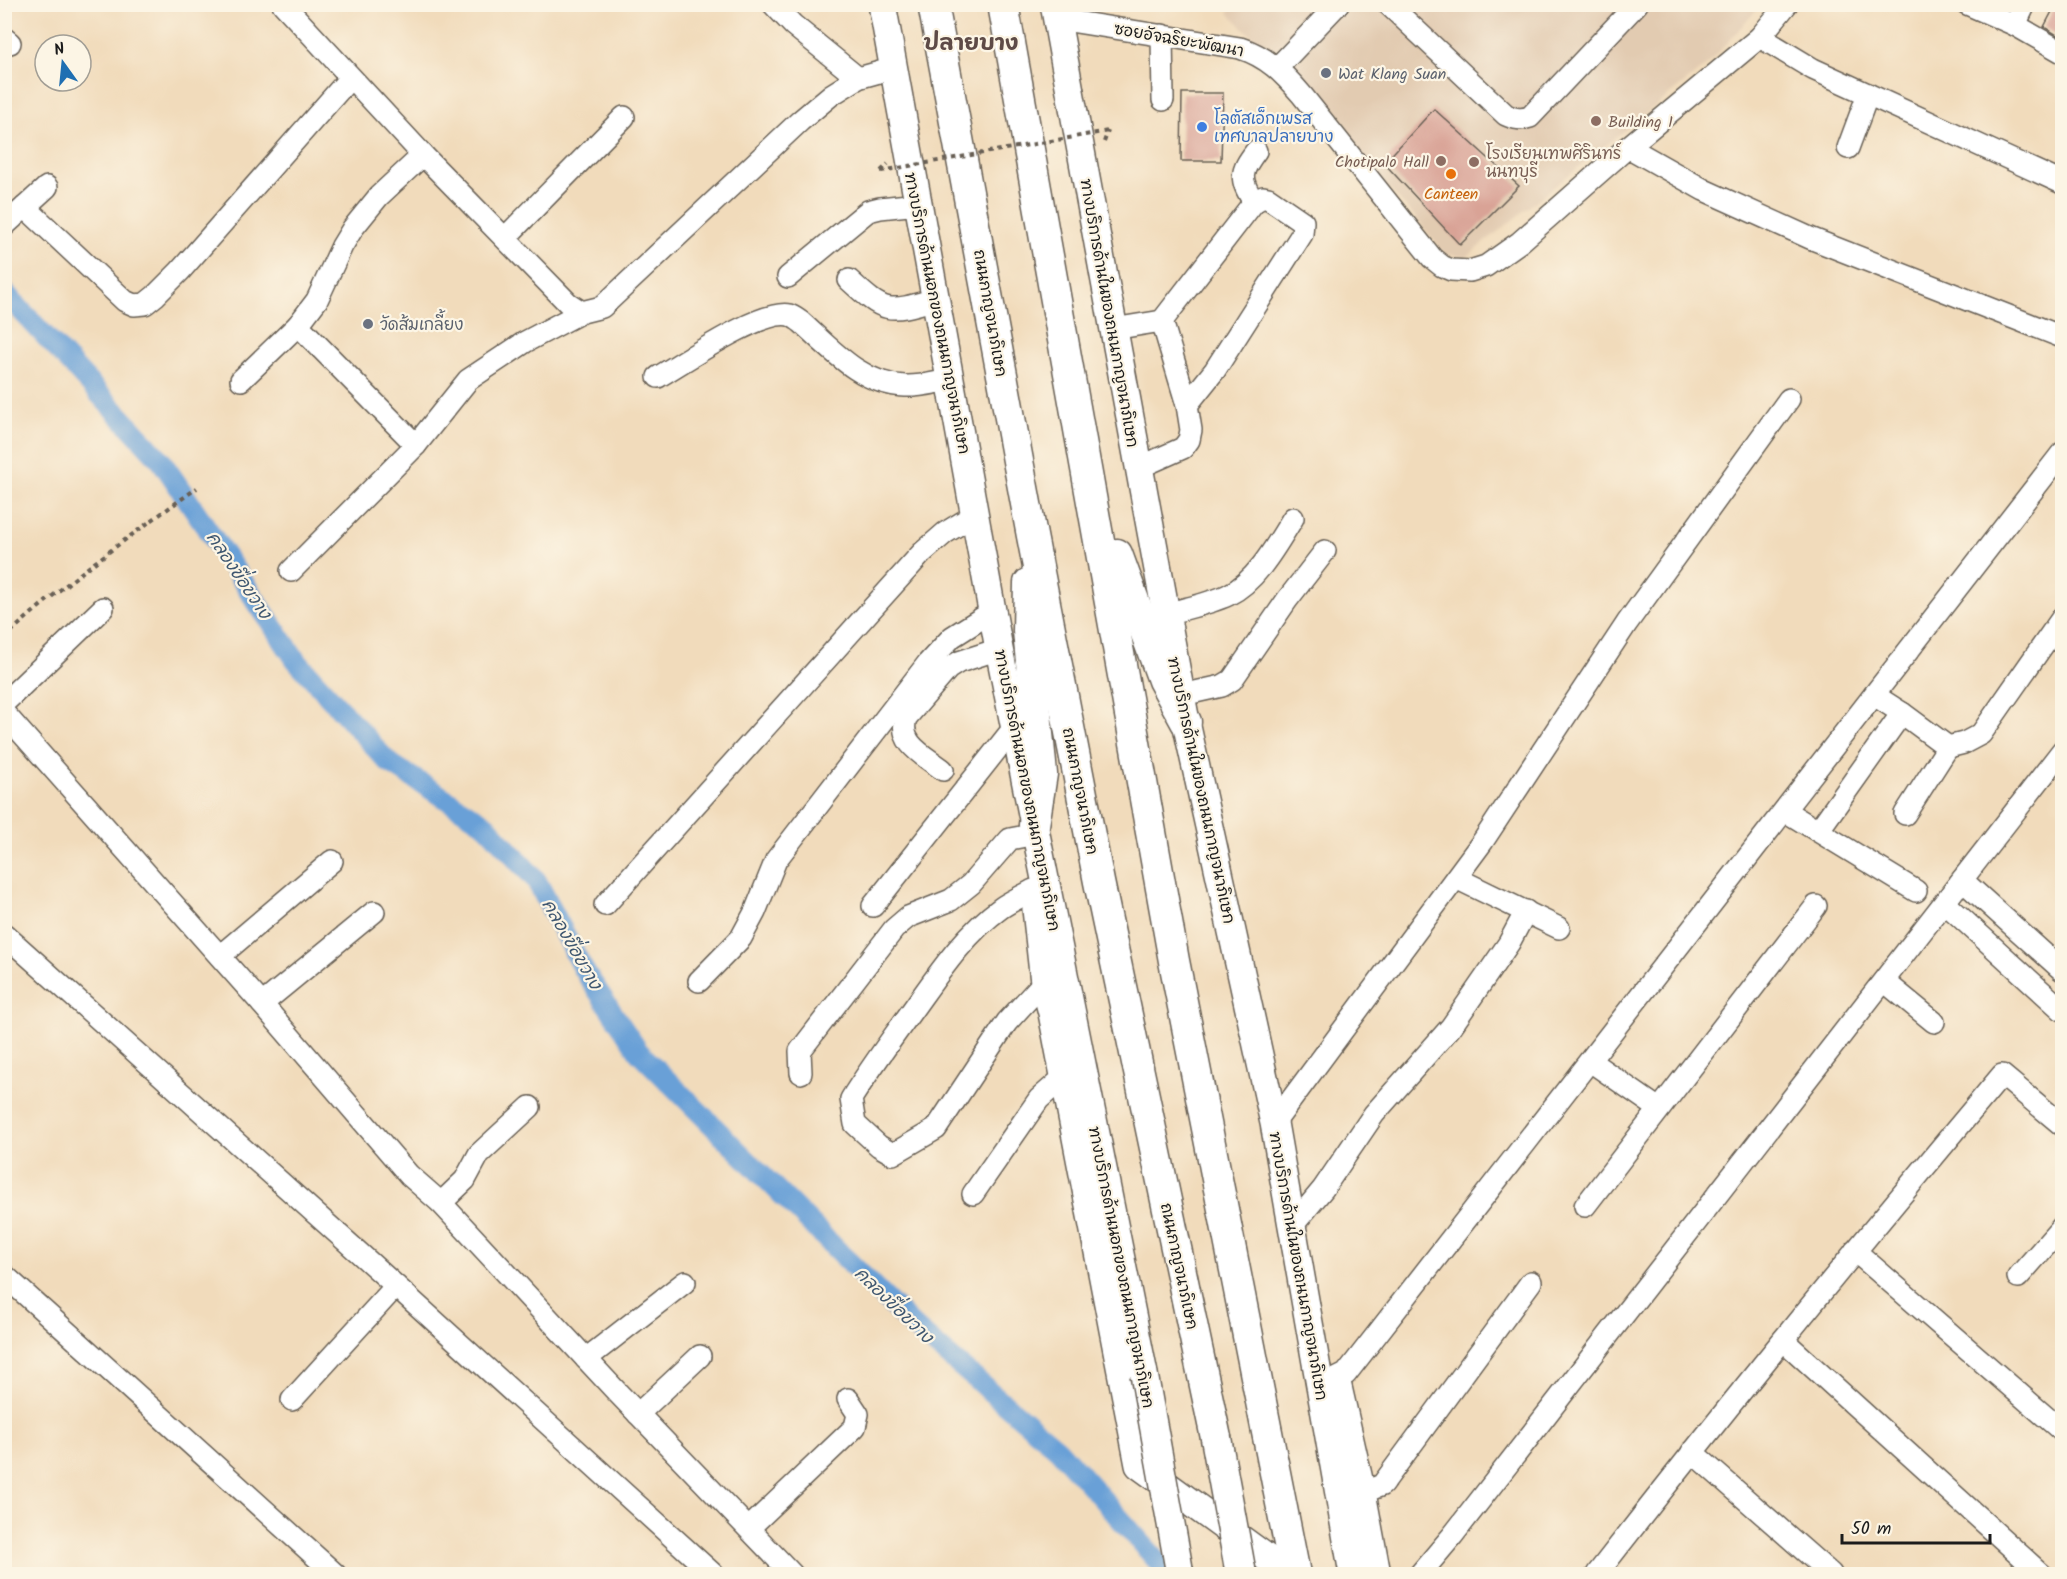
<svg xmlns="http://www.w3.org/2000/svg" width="2067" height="1579" viewBox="0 0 2067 1579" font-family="Kalam,'Playpen Sans Thai',sans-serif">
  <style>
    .built { fill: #e2cbb1 }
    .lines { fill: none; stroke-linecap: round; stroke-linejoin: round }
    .canal { stroke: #69a0d7; stroke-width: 21 }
    .building { fill: #d9a396 }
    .minor-casing { stroke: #675f54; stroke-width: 24 }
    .major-casing { stroke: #675f54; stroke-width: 30 }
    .highway-casing { stroke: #675f54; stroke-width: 33 }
    .path { stroke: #675f54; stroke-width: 4; stroke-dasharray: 4.5 4.5; stroke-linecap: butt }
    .minor { stroke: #fff; stroke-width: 21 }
    .major { stroke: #fff; stroke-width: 27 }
    .highway { stroke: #fff; stroke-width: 30 }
    .major-bridge-casing { stroke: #675f54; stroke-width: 30; stroke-linecap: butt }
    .highway-bridge-casing { stroke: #675f54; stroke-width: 33; stroke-linecap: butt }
    .path-bridge { stroke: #675f54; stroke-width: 4; stroke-dasharray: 4.5 4.5; stroke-linecap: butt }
    .major-bridge { stroke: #fff; stroke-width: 27 }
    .highway-bridge { stroke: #fff; stroke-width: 30 }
    .worship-dot { fill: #6b7280; stroke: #fcf5e5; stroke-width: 2 }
    .education-dot { fill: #8d6e63; stroke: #fcf5e5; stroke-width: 2 }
    .shop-dot { fill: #3f7fe0; stroke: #fcf5e5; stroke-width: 2 }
    .food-dot { fill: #e8710a; stroke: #fcf5e5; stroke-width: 2 }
    .labels { text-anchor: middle; stroke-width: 4.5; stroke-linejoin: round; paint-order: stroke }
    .street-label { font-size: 16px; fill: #1c1c1c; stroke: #fcf5e5 }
    .worship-label { font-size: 16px; fill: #5b616d; stroke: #fcf5e5; text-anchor: start }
    .shop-label { font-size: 16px; fill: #366cbe; stroke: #fcf5e5; text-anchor: start }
    .education-label { font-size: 16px; fill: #785e54; stroke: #fcf5e5; text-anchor: start }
    .food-label { font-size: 16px; fill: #c56008; stroke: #fcf5e5 }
    .water-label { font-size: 18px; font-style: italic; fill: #3f5770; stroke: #fcf5e5 }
    .district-label { font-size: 22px; font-weight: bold; fill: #5e4b47; stroke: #fcf5e5 }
  </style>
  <rect width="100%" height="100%" fill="#fcf5e5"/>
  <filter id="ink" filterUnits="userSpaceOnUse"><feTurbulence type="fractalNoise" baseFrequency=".0167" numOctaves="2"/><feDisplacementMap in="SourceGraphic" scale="12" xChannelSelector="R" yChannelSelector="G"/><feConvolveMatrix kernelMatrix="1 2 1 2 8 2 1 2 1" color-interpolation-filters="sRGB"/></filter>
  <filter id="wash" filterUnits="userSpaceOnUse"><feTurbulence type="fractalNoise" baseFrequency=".008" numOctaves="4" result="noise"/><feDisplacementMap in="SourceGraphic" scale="24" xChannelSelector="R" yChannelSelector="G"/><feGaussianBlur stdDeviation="1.35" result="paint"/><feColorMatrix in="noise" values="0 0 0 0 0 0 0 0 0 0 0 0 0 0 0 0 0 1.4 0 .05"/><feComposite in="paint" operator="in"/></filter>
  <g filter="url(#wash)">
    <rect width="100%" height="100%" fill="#f1dbbb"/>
    <path class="built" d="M1235,4L1761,5L1708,64L1466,257L1445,254L1409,210L1318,114L1275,58L1228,13Z"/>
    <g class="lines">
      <path class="canal" d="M4,292L160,459L296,660L388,762L485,824L536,880L583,969L639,1052L914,1327L1058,1449L1169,1574"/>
    </g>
    <g id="blocks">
      <g class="building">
        <path d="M2056,4H2062V38L2044,27Z"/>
        <path d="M1182,93H1223L1221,161H1181Z"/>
        <path d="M1434,109L1519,186L1460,245L1384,163Z"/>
      </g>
    </g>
  </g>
  <g filter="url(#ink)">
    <use href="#blocks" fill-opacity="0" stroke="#675f54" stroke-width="1.5"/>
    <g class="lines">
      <defs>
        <g id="minor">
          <path d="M283,4L423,155L568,303L582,312L602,307L800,121L831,95L858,78L894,68"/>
          <path d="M773,4L793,25L858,78"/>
          <path d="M1388,4L1506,115C1515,119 1521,120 1530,117L1637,4"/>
          <path d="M1967,4L2015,25L2062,52"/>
          <path d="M1057,19L1240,48C1268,57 1283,73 1302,95L1432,258L1442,266L1451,270L1470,271L1486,266L1520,242L1628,147L1760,37L1787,4"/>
          <path d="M2015,25L2025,4"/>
          <path d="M1162,35L1163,100"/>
          <path d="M1760,37L1813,69L2062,183"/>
          <path d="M4,38L10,43"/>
          <path d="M1277,68L1338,4"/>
          <path d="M1628,147L1704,190L1810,238L2062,337"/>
          <path d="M1848,148L1868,94"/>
          <path d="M1254,202C1239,179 1240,172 1256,151"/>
          <path d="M25,207L125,301L134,305L145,304L155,296L180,271L350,78"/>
          <path d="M4,226L47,187"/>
          <path d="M506,237L624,117"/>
          <path d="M788,277L868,211L880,208L918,204"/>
          <path d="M849,280C886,314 887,313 936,299"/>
          <path d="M1162,321L1254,202L1263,197L1268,198L1303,222L1302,234L1215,370L1187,405"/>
          <path d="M1113,329L1162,321L1187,405L1191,430L1189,440L1183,448L1138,468"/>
          <path d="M658,377C684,362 761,309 789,315C793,316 798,320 801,322C831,349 862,385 905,386C920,387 936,382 951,380"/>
          <path d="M241,380L298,325"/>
          <path d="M416,445L298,325L317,300L342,246L353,228L379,196L423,155"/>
          <path d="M291,571L416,445L468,380L525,342L582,312"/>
          <path d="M1166,614C1186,608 1209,604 1228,595C1257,581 1277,544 1293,518"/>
          <path d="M1182,695L1222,686L1232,680L1287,600L1325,551"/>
          <path d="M1874,695L1902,713L1948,747L1964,743L1981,734L2062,618"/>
          <path d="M4,703L103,608"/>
          <path d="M4,713L262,1004L409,1175L441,1203L617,1392L792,1574"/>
          <path d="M943,770C924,755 898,744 906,718L948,669L959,662L999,649"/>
          <path d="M1785,811L1916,891"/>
          <path d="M1905,814L1948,747"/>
          <path d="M1818,831L1902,713"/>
          <path d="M1456,878L1559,928"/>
          <path d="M1962,880L2062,970"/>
          <path d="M1033,890C1023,896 1011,901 1001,908C966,933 941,970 916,1005C894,1036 871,1067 851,1099L855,1124L879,1146L893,1154L936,1129L1007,1022L1044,982"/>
          <path d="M1945,903L2062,1010"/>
          <path d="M605,905L922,553L945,533L976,514"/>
          <path d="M873,906L1016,725"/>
          <path d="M4,934L396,1286L713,1574"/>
          <path d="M220,956L332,861"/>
          <path d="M699,981L741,938L755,912L776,860L928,663L952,637L993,611"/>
          <path d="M1884,981L1934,1022"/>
          <path d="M262,1004L374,912"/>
          <path d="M1590,1061L1659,1109"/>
          <path d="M801,1073L800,1051L894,929L908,917L951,900L971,884L1010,839L1036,834"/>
          <path d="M1274,1123L1483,841L1627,623L1789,399"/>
          <path d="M973,1194L1039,1099L1064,1077"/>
          <path d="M441,1203L465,1180L479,1154L530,1107"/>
          <path d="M1585,1206L1816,906"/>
          <path d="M1298,1219L1323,1189L1374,1114L1451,1027L1509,943L1526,911"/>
          <path d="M1855,1251L2062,1431"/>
          <path d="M4,1275L335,1574"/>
          <path d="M2018,1277L2062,1227"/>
          <path d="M1783,1340L2041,1574"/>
          <path d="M586,1359L685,1282"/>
          <path d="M1336,1379L1346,1374L2062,453"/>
          <path d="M292,1400L396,1286"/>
          <path d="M638,1414L700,1356"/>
          <path d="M1692,1452L1831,1574"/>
          <path d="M1362,1493L1382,1485L1531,1282"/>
          <path d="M749,1528L855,1427L858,1414L848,1399"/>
          <path d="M1420,1574L1453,1535L2062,751"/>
          <path d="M1597,1574C1728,1405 1864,1239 2002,1075L2062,1125"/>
        </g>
        <g id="major">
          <path d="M882,4L999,649L1144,1374"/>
          <path d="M1054,4L1186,722L1274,1123L1353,1574"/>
          <path d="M1036,909L1044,982L1052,1013L1139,1465L1289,1574"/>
          <path d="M1338,1387L1362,1493L1377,1574"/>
        </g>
        <g id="highway">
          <path d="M933,4L1032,536L1099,882L1216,1438"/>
          <path d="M1003,4L1174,961L1295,1574"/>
          <path d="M1117,554L1163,680L1186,722"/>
          <path d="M1029,583L1028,631L1042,774L1034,825"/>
        </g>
      </defs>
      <use href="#minor" class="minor-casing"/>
      <use href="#major" class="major-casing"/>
      <use href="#highway" class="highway-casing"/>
      <g class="path">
        <path d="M1104,142L1108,131"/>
        <path d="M881,171L888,164"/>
        <path d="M4,638C65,582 131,535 197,488"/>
      </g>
      <use href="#minor" class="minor"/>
      <use href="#major" class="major"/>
      <use href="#highway" class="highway"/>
      <defs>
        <path id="major-bridge" d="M1144,1374L1180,1574"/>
        <path id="highway-bridge" d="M1216,1438L1241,1574"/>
      </defs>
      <use href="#major-bridge" class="major-bridge-casing"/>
      <use href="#highway-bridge" class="highway-bridge-casing"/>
      <path class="path-bridge" d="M881,171L1108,131"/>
      <use href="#major-bridge" class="major-bridge"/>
      <use href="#highway-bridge" class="highway-bridge"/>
    </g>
  </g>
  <g class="worship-dot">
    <circle cx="1326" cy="73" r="6"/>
    <circle cx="368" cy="324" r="6"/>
  </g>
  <g class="education-dot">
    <circle cx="1596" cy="121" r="6"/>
    <circle cx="1441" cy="161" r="6"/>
    <circle cx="1474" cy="162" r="6"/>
  </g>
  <circle class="shop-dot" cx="1202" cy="127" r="6"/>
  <circle class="food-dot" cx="1451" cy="174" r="6"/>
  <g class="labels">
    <g class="street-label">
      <text transform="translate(1179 39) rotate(10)" y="6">ซอยอัจฉริยะพัฒนา</text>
      <text transform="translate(938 313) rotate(79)" y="6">ทางบริการด้านนอกของถนนกาญจนาภิเษก</text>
      <text transform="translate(991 313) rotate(80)" y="6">ถนนกาญจนาภิเษก</text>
      <text transform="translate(1110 313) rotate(80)" y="6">ทางบริการด้านในของถนนกาญจนาภิเษก</text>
      <text transform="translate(1028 790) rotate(79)" y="6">ทางบริการด้านนอกของถนนกาญจนาภิเษก</text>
      <text transform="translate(1202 790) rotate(78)" y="6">ทางบริการด้านในของถนนกาญจนาภิเษก</text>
      <text transform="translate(1081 791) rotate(79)" y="6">ถนนกาญจนาภิเษก</text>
      <text transform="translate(1180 1266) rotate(78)" y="6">ถนนกาญจนาภิเษก</text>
      <text transform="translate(1299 1266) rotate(80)" y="6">ทางบริการด้านในของถนนกาญจนาภิเษก</text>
      <text transform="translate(1122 1267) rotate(79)" y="6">ทางบริการด้านนอกของถนนกาญจนาภิเษก</text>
    </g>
    <g class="worship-label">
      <text x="1338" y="79">Wat Klang Suan</text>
      <text x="380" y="330">วัดส้มเกลี้ยง</text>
    </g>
    <g class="shop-label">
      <text x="1214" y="124">โลตัสเอ็กเพรส<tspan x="1214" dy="18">เทศบาลปลายบาง</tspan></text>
    </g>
    <g class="education-label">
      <text x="1608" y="127">Building 1</text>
      <text x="1486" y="159">โรงเรียนเทพศิรินทร์<tspan x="1486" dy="18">นนทบุรี</tspan></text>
      <text x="1429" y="167" text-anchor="end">Chotipalo Hall</text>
    </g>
    <g class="food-label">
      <text x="1451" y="199">Canteen</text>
    </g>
    <g class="water-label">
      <text transform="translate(239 575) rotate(56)" y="6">คลองขื่อขวาง</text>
      <text transform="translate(572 944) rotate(60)" y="6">คลองขื่อขวาง</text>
      <text transform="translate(894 1305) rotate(44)" y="6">คลองขื่อขวาง</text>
    </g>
    <g class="district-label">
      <text x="971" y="50">ปลายบาง</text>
    </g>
  </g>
  <rect width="2067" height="1579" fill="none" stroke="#fcf5e5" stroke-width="24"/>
  <g transform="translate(63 63) rotate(345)"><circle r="28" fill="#fcf5e5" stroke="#a29e95" stroke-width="1.5"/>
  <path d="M0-4.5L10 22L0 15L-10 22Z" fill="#1f6fb2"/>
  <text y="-9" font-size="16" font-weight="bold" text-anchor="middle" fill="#1c1c1c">N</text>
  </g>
  <path d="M1842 1534v9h148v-9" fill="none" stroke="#1c1c1c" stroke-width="3"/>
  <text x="1851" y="1534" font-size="18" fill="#1c1c1c" stroke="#fcf5e5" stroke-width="4.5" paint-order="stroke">50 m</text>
</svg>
